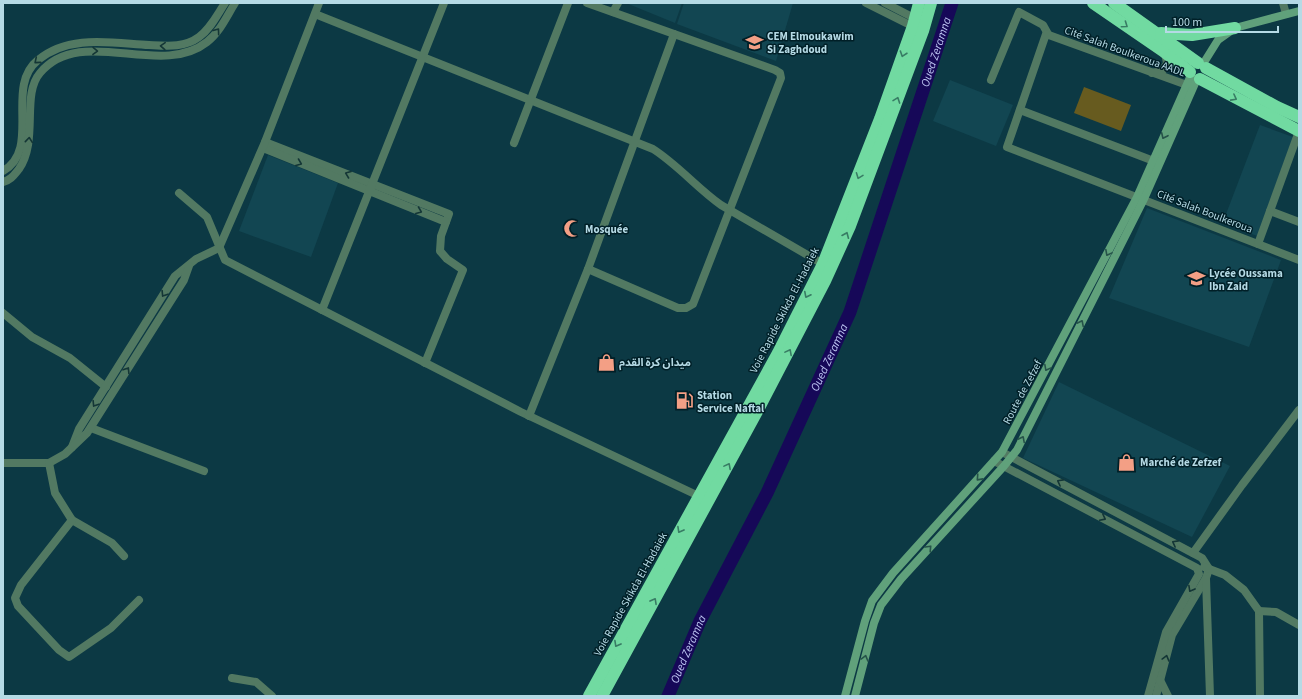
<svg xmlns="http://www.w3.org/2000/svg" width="1302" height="699" viewBox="0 0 1302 699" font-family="'Source Sans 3','Noto Sans Arabic',sans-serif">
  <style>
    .built { fill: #124652 }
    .green { fill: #675b1f }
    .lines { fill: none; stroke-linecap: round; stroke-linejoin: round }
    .river { stroke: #160858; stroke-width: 13 }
    .street { stroke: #527962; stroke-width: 8 }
    .secondary { stroke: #60a17b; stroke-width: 8 }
    .highway { stroke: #71daa1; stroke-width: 12 }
    .oneway { stroke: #387c64 }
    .oneway2 { stroke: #143636 }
    .oneway3 { stroke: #265349 }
    .labels { text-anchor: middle; stroke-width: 3; stroke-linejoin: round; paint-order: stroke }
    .poi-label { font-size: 11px; font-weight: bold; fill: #b5dae5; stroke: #001f27; text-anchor: start }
    .street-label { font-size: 11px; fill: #b5dae5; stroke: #001f27 }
    .water-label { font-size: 12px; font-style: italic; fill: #bdc5f2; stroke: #001f27 }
  </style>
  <rect width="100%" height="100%" fill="#0c3944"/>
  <g class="built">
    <path d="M626,3H682L675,23Z"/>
    <path d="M684,3H793L776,61L677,24Z"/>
    <path d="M950,80L1013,105L996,146L933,121Z"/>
    <path d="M1260,125L1293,137L1257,236L1223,222Z"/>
    <path d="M268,155L338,183L311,257L239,231Z"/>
    <path d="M1147,208L1281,260L1249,347L1109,298Z"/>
    <path d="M1059,382L1230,466L1192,537L1023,458Z"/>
  </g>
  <path class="green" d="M1084,87L1131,105L1121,131L1074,113Z"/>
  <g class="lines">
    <path class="river" id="s1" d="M668,696L700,621L767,493L850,312L952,3"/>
    <g class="street">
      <path d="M587,3L775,70L780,73L781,78L693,304L686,308H678L588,269"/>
      <path d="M866,3L916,28"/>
      <path d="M885,3L918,20"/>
      <path d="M1283,3L1286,14"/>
      <path d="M613,12L618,3"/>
      <path d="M315,14L653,149C678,165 697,188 721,205L823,264"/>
      <path d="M1152,73L1163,70L1167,63L1165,53"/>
      <path d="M991,80L1019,12L1043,25L1048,34"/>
      <path d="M1192,85H1187L1046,34L1007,147L1299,260"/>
      <path d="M1020,110L1159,163"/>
      <path d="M265,142L449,214L441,236L440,251L447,259L463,270L425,363"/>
      <path d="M514,143L568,3"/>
      <path d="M263,148L446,222"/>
      <path d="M3,171C42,149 4,87 38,60C69,34 112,43 149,45C167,46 184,48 199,37C211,28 217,15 225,3"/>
      <path d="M3,182C11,180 14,175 19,169C39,140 21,95 40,73C81,24 160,79 207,42C220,32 227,16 235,3"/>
      <path d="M179,193L207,217L225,260L521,412L703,498"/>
      <path d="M1270,211L1299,222"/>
      <path d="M1258,244L1299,131"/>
      <path d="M322,310L444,3"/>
      <path d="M3,313L32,337L70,358L106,387"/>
      <path d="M529,416L588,269L674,34"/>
      <path d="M91,428L204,471"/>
      <path d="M72,447L79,429L175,276L196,259L219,248L265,142L319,3"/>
      <path d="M1002,452L1202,558L1209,569L1206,578L1172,635L1156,696"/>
      <path d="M994,461L1197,568L1199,574L1166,632L1148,696"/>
      <path d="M3,463H49L65,454L87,433L184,280L189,266"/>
      <path d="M49,463L55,493L72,520L112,543L124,556"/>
      <path d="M72,520L21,585L15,598L18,606L59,650L69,657L111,628L139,600"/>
      <path d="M1193,553L1242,485L1299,410"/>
      <path d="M1204,567L1225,575L1244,590L1259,611L1260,696"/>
      <path d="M1206,579L1210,696"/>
      <path d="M1259,611L1276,612L1299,625"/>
      <path d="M232,678L256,682L272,696"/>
      <path d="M1160,680L1168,696"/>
    </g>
    <g class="secondary">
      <path d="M1203,64L1218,40L1235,28L1299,11"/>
      <path d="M845,696L865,621L872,601L893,573L1002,452L1137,197L1191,75"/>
      <path d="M855,696L874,623L881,605L901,579L1004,466L1017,450L1144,199L1197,79"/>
    </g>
    <g class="highway">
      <path d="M1093,3L1163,51L1190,72"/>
      <path d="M1114,3L1198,63"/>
      <path d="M1161,33L1192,35L1235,28"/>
      <path d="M1206,68L1277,107L1299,117"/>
      <path d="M1200,79L1299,131"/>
      <path d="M589,696L778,353L823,264L880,119L913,26L919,3"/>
      <path d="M602,696L759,408L825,281L850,226L923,31L931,3"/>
    </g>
  </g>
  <defs><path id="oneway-chevron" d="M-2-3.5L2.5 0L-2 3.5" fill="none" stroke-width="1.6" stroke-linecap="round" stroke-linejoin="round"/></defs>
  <g class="oneway">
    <use href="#oneway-chevron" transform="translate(1125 25) rotate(35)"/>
    <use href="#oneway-chevron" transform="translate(903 54) rotate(109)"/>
    <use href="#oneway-chevron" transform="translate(1234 98) rotate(28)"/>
    <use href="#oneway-chevron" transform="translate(897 100) rotate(-70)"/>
    <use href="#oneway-chevron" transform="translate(859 176) rotate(111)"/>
    <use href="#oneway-chevron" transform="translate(846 235) rotate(-67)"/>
    <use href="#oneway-chevron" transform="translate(807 295) rotate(117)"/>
    <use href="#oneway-chevron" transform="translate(789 352) rotate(-62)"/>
    <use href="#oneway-chevron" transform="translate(728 466) rotate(-62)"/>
    <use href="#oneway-chevron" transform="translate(680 530) rotate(119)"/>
    <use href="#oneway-chevron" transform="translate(654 601) rotate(-61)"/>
    <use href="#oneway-chevron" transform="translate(617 644) rotate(119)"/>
  </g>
  <g class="oneway2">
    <use href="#oneway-chevron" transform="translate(217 31) rotate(-54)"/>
    <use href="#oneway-chevron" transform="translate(163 46) rotate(-177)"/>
    <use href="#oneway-chevron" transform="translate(95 51) rotate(1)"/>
    <use href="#oneway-chevron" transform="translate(37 61) rotate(140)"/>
    <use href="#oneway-chevron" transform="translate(29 140) rotate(-84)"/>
    <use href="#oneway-chevron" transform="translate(299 163) rotate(22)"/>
    <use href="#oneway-chevron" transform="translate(348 174) rotate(-159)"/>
    <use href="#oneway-chevron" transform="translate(419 211) rotate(22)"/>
    <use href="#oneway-chevron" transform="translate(164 294) rotate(122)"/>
    <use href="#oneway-chevron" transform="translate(127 370) rotate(-58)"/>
    <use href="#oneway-chevron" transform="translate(95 404) rotate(122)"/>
    <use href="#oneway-chevron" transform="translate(1060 482) rotate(-152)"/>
    <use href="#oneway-chevron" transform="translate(1103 518) rotate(27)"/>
    <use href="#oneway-chevron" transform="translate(1175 543) rotate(-152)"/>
    <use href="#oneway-chevron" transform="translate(1191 589) rotate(119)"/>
    <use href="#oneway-chevron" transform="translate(1166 658) rotate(-75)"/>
  </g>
  <g class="oneway3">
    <use href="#oneway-chevron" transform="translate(1164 136) rotate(115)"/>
    <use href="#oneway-chevron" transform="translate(1108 253) rotate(118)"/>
    <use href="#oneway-chevron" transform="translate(1081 323) rotate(-63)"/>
    <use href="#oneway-chevron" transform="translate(1047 368) rotate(118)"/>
    <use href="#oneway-chevron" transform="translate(1022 439) rotate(-63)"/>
    <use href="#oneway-chevron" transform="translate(979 478) rotate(132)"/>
    <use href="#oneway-chevron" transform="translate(929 548) rotate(-47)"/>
    <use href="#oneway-chevron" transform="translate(865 658) rotate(-75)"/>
  </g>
  <defs>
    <symbol id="school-bare" viewBox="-9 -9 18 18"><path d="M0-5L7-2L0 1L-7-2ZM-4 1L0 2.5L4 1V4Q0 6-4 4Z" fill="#f39f85" stroke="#001f27" stroke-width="2.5" paint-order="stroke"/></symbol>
    <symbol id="mosque-bare" viewBox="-9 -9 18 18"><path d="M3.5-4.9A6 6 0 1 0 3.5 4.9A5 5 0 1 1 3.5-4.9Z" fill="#f39f85" stroke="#001f27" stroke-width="2.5" paint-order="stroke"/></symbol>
    <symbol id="shop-bare" viewBox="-9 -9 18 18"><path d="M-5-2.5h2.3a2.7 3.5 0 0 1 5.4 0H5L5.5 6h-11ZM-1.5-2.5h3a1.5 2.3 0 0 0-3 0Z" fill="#f39f85" stroke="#001f27" stroke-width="2.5" paint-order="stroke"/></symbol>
    <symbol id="fuel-bare" viewBox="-9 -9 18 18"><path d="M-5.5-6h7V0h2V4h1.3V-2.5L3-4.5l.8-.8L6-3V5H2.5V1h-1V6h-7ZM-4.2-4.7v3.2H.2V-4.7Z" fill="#f39f85" stroke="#001f27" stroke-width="2.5" paint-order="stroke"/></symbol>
  </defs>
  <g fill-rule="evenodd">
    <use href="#school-bare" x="742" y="30" width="25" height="25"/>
    <use href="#mosque-bare" x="560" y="216" width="25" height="25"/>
    <use href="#school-bare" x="1184" y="266" width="25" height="25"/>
    <use href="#shop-bare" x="594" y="350" width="25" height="25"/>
    <use href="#fuel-bare" x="672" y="388" width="25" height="25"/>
    <use href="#shop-bare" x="1114" y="450" width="25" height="25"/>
  </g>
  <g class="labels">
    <g class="poi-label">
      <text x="767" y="40">CEM Elmoukawim<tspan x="767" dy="13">Si Zaghdoud</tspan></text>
      <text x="585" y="233">Mosquée</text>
      <text x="1209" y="277">Lycée Oussama<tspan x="1209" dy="13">Ibn Zaid</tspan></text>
      <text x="619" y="366">ميدان كرة القدم</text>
      <text x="697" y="399">Station<tspan x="697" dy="13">Service Naftal</tspan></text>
      <text x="1140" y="466">Marché de Zefzef</text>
    </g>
    <g class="street-label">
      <text transform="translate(1125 51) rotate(20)" y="4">Cité Salah Boulkeroua AADL</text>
      <text transform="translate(1205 211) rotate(21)" y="4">Cité Salah Boulkeroua</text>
      <text transform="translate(784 310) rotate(-63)" y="4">Voie Rapide Skikda El-Hadaiek</text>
      <text transform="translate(1022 392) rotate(-62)" y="4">Route de Zefzef</text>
      <text transform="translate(630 594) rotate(-61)" y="4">Voie Rapide Skikda El-Hadaiek</text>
    </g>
    <g class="water-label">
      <text dy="4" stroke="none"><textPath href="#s1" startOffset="699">Oued Zeramna</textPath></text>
      <text dy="4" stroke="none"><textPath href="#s1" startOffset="375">Oued Zeramna</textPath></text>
      <text dy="4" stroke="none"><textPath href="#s1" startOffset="51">Oued Zeramna</textPath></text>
    </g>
  </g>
  <rect width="1302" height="699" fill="none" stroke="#b5dae5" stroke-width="8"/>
  <path d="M1166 26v6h112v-6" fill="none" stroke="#b5dae5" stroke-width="2"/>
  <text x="1172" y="26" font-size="12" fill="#b5dae5" stroke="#001f27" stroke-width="3" paint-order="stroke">100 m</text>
</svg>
